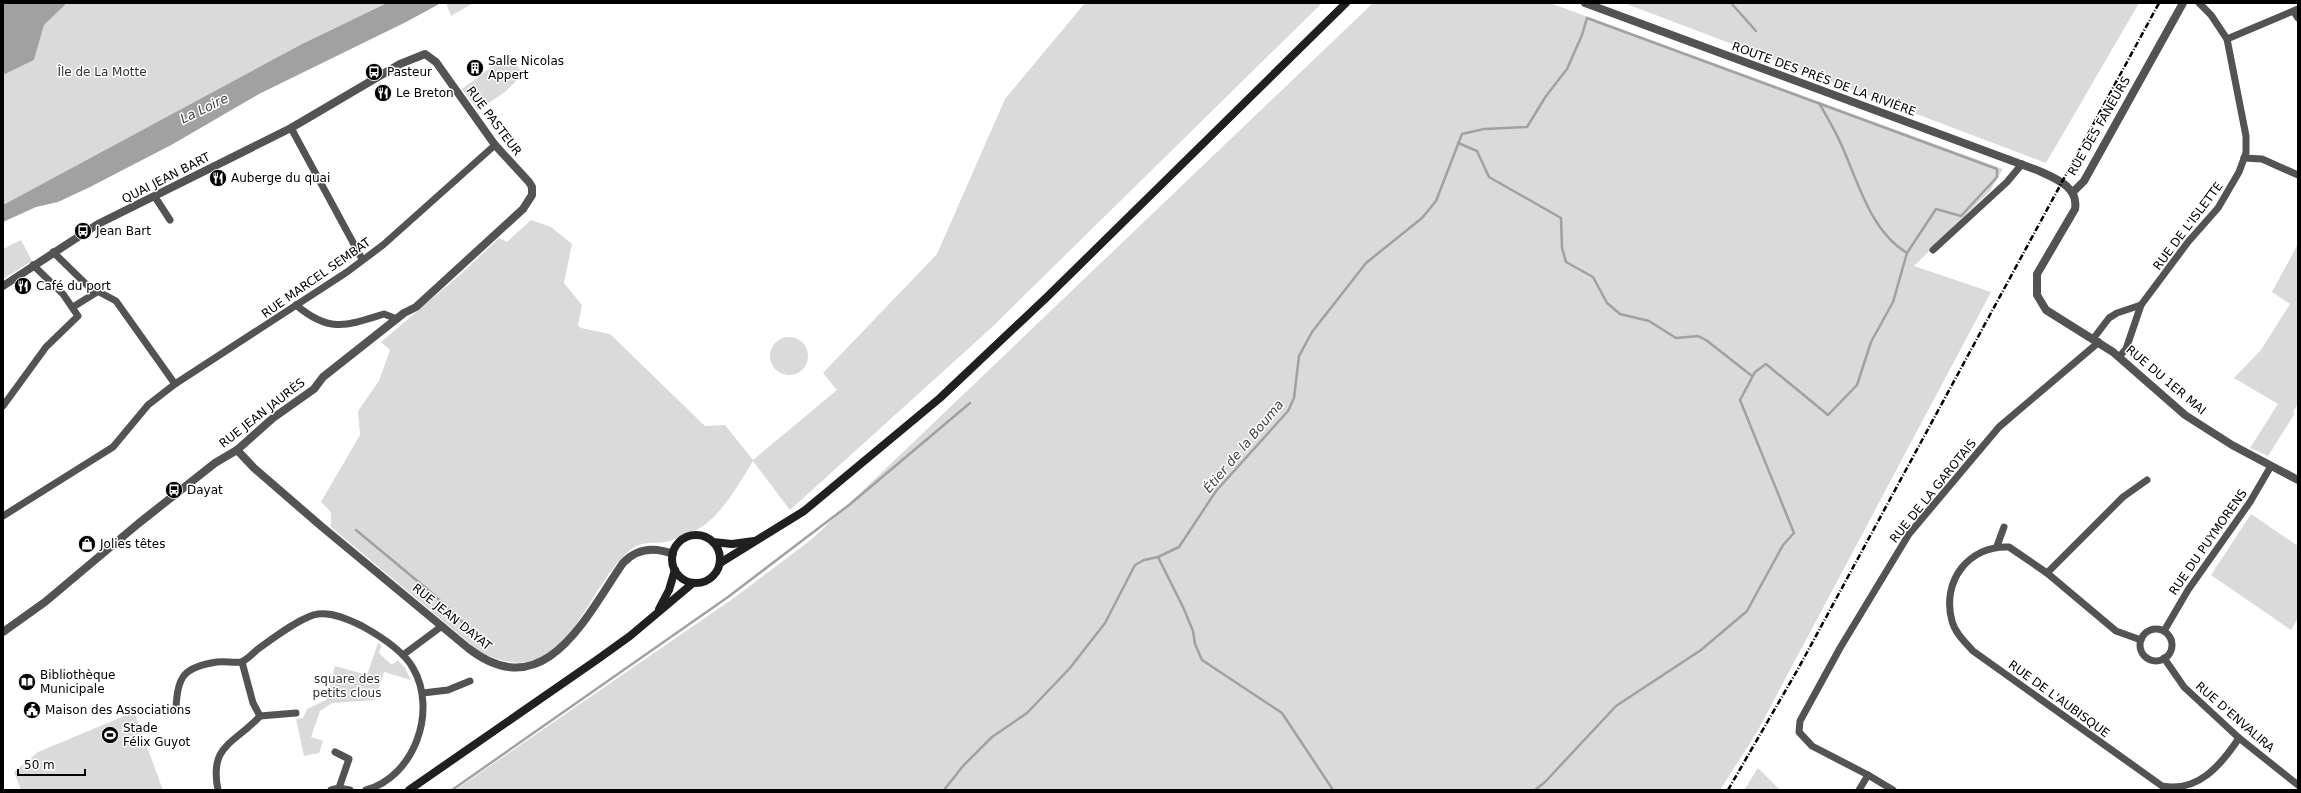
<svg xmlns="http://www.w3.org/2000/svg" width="2301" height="793" viewBox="0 0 2301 793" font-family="'DejaVu Sans',sans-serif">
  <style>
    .green { fill: #dadada }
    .water { fill: #a1a1a1 }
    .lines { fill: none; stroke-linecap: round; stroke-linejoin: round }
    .stream { stroke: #a1a1a1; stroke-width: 2.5 }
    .minor { stroke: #535353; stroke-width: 7 }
    .tertiary { stroke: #535353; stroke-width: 8 }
    .secondary { stroke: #202020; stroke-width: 8 }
    .rail { stroke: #000; stroke-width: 2.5; stroke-dasharray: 6 2 1 2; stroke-linecap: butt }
    .labels { text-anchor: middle; stroke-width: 3; stroke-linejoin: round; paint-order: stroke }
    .poi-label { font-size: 12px; fill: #000; stroke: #fff; text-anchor: start }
    .park-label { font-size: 12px; fill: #313131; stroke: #fff }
    .street-label { font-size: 12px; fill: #000; stroke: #fff }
    .water-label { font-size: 13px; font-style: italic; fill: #424242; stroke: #fff }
  </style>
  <rect width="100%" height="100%" fill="#fff"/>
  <g class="green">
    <path d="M67,3H387L302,44L3,205V75L34,60L44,25Z"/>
    <path d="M446,3H473L451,16Z"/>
    <path d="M1085,3H1322L990,329L790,510L753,461C740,482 727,506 708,522C700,530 681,537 670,541C657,545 645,540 633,548C592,577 572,672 510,662C501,661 490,656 481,653L331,527V512L321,502L360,435L358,411L379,381L390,350L381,342L461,274L499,238L507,242L531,220L551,227L572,244L564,283L582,305L578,325L581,328L610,334L705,426L725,425L753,460L837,390L823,373L937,254L1005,99Z"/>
    <path d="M1373,3H1550L2003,169L1990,191L1914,266L1991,292L1757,732L1720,790H455L731,600L812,539Z"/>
    <path d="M1624,3H2139L2046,163Z"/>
    <path d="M509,54L523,74L505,92L478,110L462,89Z"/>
    <path d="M21,240L32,261L3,279V249Z"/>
    <path d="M2298,244V404L2293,412L2295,413L2268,456L2250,448L2278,404L2234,378L2261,350L2290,304L2272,292Z"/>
    <circle cx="789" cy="356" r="19"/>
    <path d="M2251,514L2298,546V618L2291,630L2211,575Z"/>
    <path d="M378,643L382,646L379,651L380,654L392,665L398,660L405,668L411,680L384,672L375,700L332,703L320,711L311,737L323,741L319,753L304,756L296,719L303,718L307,709L326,700L335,666L367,675Z"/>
    <path d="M134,712L163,790H21L14,772L38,752Z"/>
    <path d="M1758,768L1780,790H1744Z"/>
  </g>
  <g class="water">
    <path d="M3,3H67L44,25L34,60L3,75Z"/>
    <path d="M387,3H441L406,22L259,94L173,144L90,187L58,202L36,207L3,222V205L302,44Z"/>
  </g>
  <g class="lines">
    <g class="stream">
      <path d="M1731,3L1756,31"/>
      <path d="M1819,103C1827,117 1835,130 1841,144C1858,181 1870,231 1907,253"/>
      <path d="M1458,143L1477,151L1489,177L1561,218L1562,248L1566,262L1593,277L1607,303L1620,314L1649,321L1676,338L1698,336L1706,340L1752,376"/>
      <path d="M356,530L433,594L476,635"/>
      <path d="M1158,557L1183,607L1193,631L1195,644L1202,660L1282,713L1333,790"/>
      <path d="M452,790L728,597L849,505L970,403"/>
      <path d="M944,790L963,766L992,737L1027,713L1070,668L1105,623L1135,565L1144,560L1158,557L1179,547L1216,491L1288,411L1294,398L1299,356L1312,332L1366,263L1422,218L1436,201L1462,134L1484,129L1527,127L1546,96L1567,69L1582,35L1587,18L1997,169V177L1961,216L1936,209L1907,253L1893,302L1871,342L1857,385L1828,415L1766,364L1755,372L1740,400L1794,533L1783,545L1747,611L1701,650L1616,706L1545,782L1535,790"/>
    </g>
    <g class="minor">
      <path d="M2199,3L2211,15L2227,39"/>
      <path d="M2294,12L2298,18"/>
      <path d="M291,128L362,259"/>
      <path d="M2244,158L2262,159L2298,175"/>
      <path d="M155,197L170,220"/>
      <path d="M1933,250L2007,182L2022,164"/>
      <path d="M53,252L88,286L116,301L175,384"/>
      <path d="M296,305C329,333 346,326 384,314L397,319"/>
      <path d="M73,307L97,292"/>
      <path d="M2093,339L2109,318L2117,313L2141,305L2188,242L2218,208L2239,172L2246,153V136L2227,39L2298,9"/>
      <path d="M2119,357L2126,349L2141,305"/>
      <path d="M3,406L46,347L78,316L63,294L33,265"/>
      <path d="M3,516L113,447L148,405L175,384L347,272L383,245L495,145"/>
      <path d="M1997,546L2004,527"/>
      <path d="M2047,573L2123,497L2147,480"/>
      <circle cx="2156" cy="645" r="16"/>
      <path d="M2164,631L2188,590L2250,502L2271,466"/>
      <path d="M2141,640L2116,631L2047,573L2009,547C1969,545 1941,581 1952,621C1955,633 1965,642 1973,651L2162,786C2198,793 2221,765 2239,738"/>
      <path d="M403,655L442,626"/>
      <path d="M2164,658L2184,687L2239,738L2298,785"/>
      <path d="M242,662L253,703L260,716"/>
      <path d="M423,693L448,690L470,681"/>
      <path d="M176,709C177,676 184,667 217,662C225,661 233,663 241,662C247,660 253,653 258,649C272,639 302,616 318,614C333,612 350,620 362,626C380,636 403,650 413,668C438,711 414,777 366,790"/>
      <path d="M260,716L296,713"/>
      <path d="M335,752L349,759L339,788"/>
      <path d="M218,790C209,745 233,745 260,716"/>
      <path d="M331,790L339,788L350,790"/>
      <path d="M1859,790L1868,775"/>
      <path d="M1893,790L1868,775L1812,746L1799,732L1800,721L1840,648L1909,534L1999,427L2099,342"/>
    </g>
    <g class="tertiary">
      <path d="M1585,3L2037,170C2054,178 2079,186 2075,209L2037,274V295L2046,310L2113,352L2185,415L2232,445L2298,480"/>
      <path d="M2073,192L2084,181L2183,3"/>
      <path d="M3,286L98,224L291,128L400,64L425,54L436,62L495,145L529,182L532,187V195L523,209L416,307L404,313L323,377L314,389L273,418L237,450L215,463L139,523L45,602L3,632"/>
      <path d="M237,450L254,468L321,526L468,648C545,708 586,616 623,563C637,548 655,547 673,554"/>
    </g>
    <g class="secondary">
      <circle cx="696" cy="559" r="24"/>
      <path d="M713,542L732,544L754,541"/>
      <path d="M720,563L804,511L940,398L1047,297L1346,3"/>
      <path d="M659,609L669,590L675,570"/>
      <path d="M409,790L598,659L630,636L693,583"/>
    </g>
    <path class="rail" d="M1728,790L1798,669L2159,3"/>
  </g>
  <defs>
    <symbol id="building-disc" viewBox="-11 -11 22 22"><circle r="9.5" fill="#000" stroke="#fff"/><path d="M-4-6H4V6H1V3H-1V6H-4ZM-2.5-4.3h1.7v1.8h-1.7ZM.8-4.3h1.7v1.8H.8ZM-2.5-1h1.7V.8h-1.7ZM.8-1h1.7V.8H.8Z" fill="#fff"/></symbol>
    <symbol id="bus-disc" viewBox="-11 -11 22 22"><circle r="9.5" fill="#000" stroke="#fff"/><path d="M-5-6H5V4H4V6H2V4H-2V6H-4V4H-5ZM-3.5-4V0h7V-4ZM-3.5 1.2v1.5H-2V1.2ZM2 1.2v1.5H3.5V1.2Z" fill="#fff"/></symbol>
    <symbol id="restaurant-disc" viewBox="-11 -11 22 22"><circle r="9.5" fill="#000" stroke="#fff"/><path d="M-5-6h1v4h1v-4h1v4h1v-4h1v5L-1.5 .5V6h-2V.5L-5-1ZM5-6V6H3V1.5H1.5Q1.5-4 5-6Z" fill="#fff"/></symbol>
    <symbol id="shop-disc" viewBox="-11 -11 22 22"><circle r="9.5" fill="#000" stroke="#fff"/><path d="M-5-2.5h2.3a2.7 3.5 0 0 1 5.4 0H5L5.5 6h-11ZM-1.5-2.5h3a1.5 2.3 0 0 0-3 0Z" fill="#fff"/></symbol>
    <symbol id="library-disc" viewBox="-11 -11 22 22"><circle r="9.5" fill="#000" stroke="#fff"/><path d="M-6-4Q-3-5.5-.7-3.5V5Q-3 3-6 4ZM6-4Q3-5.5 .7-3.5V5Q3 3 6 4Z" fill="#fff"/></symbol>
    <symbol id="civic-disc" viewBox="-11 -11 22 22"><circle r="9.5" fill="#000" stroke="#fff"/><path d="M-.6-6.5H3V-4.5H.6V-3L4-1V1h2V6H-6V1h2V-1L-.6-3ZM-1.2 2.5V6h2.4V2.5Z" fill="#fff"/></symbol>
    <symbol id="stadium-disc" viewBox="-11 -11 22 22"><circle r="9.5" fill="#000" stroke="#fff"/><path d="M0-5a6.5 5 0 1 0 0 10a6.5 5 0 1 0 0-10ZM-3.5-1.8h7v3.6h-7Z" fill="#fff"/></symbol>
  </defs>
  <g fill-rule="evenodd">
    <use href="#building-disc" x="465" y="58" width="20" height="20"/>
    <use href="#bus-disc" x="364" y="62" width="20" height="20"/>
    <use href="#restaurant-disc" x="373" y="83" width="20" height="20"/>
    <use href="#restaurant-disc" x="208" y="168" width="20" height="20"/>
    <use href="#bus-disc" x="73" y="221" width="20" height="20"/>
    <use href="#restaurant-disc" x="13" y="276" width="20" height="20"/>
    <use href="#bus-disc" x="164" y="480" width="20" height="20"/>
    <use href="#shop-disc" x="77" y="534" width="20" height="20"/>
    <use href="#library-disc" x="17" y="672" width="20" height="20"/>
    <use href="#civic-disc" x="22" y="700" width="20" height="20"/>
    <use href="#stadium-disc" x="100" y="725" width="20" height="20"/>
  </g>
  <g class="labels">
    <g class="poi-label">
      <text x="488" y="65">Salle Nicolas<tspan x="488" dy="14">Appert</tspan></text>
      <text x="387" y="76">Pasteur</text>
      <text x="396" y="97">Le Breton</text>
      <text x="231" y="182">Auberge du quai</text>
      <text x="96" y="235">Jean Bart</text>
      <text x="36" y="290">Café du port</text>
      <text x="187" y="494">Dayat</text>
      <text x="100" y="548">Jolies têtes</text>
      <text x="40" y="679">Bibliothèque<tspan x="40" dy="14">Municipale</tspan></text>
      <text x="45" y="714">Maison des Associations</text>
      <text x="123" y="732">Stade<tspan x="123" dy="14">Félix Guyot</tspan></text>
    </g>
    <g class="park-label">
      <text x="102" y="76">Île de La Motte</text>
      <text x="347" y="683">square des<tspan x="347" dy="14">petits clous</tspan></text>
    </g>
    <g class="street-label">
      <text transform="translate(1824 79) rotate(20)" y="4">ROUTE DES PRÉS DE LA RIVIÈRE</text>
      <text transform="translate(494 121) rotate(53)" y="4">RUE PASTEUR</text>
      <text transform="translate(2099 126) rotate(-60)" y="4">RUE DES FANEURS</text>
      <text transform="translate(166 178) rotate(-27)" y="4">QUAI JEAN BART</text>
      <text transform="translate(2188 226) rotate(-53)" y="4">RUE DE L'ISLETTE</text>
      <text transform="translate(316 278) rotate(-35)" y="4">RUE MARCEL SEMBAT</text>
      <text transform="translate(2166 380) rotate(40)" y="4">RUE DU 1ER MAI</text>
      <text transform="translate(262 413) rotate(-38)" y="4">RUE JEAN JAURÈS</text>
      <text transform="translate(1933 491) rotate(-51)" y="4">RUE DE LA GAROTAIS</text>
      <text transform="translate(2208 542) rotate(-55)" y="4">RUE DU PUYMORENS</text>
      <text transform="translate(452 617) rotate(39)" y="4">RUE JEAN DAYAT</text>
      <text transform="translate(2059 699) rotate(36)" y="4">RUE DE L'AUBISQUE</text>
      <text transform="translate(2235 717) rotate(41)" y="4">RUE D'ENVALIRA</text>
    </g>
    <g class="water-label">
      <text transform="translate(204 108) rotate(-26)" y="5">La Loire</text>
      <text transform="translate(1243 446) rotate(-50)" y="5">Étier de la Bouma</text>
    </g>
  </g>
  <rect width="2301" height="793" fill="none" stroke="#000000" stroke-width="8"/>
  <path d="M18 769v6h67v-6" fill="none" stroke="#000000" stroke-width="2"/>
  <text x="24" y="769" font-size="12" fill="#000000" stroke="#ffffff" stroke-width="3" paint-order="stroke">50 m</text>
</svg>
